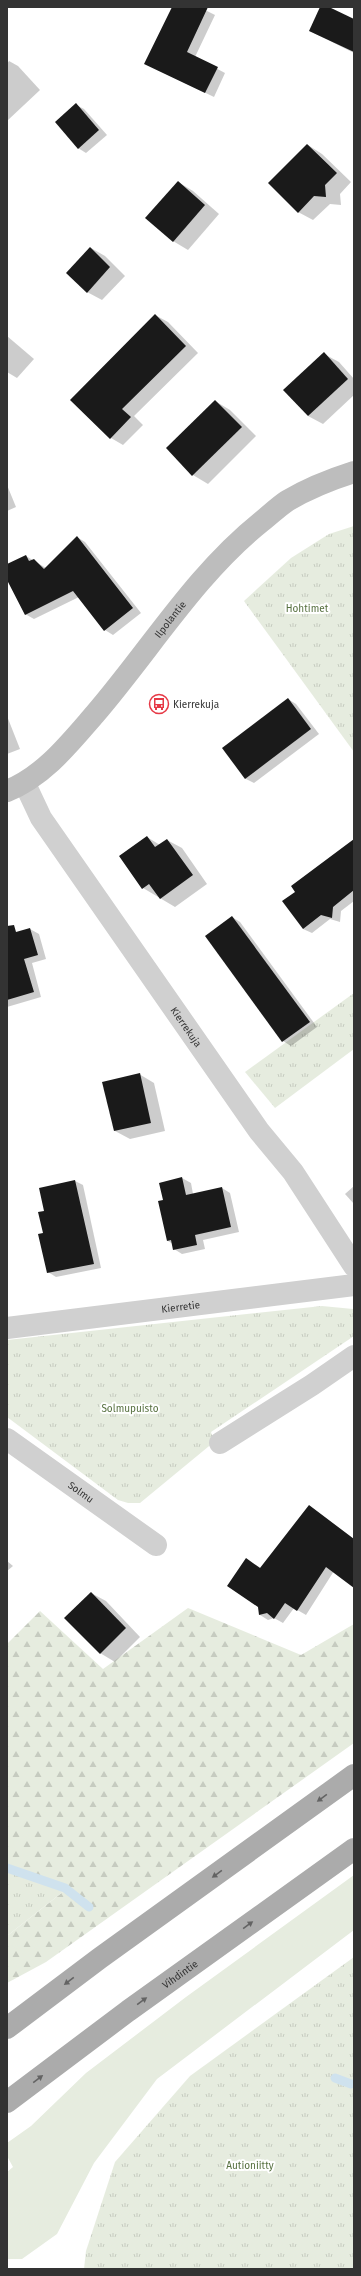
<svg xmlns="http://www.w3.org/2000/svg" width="361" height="2276" viewBox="0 0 361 2276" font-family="'Fira Sans',sans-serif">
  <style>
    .green { fill: #e6ecdf }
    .forest { fill: url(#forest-firs) }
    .park { fill: url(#park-tufts) }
    .shadow { fill: #0003 }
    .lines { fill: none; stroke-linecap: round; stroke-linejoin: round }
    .stream { stroke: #cfe2ee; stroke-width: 9 }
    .building { fill: #1a1a1a }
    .street { stroke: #d0d0d0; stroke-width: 22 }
    .secondary { stroke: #bdbdbd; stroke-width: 22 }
    .primary { stroke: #ababab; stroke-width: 22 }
    .oneway { fill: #636363 }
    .labels { text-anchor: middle; stroke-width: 4; stroke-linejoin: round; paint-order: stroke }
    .park-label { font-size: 10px; fill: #56703f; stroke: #fff }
    .street-label { font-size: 10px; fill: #333; stroke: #fff }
    .poi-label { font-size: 10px; fill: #333; stroke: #fff; text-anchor: start }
  </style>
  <defs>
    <pattern id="forest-firs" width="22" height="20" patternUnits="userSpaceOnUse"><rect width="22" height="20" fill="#e6ecdf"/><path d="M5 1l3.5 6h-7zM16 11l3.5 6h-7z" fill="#c6cbc0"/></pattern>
    <pattern id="park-tufts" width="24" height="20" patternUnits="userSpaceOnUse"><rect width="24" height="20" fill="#e6ecdf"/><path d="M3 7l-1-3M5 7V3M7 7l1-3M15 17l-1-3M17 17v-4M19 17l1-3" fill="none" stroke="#c6cbc0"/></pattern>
  </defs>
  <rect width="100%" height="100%" fill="#fff"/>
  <path class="green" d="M354,1875V1930L157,2079L94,2163L57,2234L22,2259H7V2172L13,2167L7,2156V2143L31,2126L86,2073L186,1997Z"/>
  <path class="forest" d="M188,1608L301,1655L354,1624V1743L46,1962L7,1983V1936L69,1887L7,1864V1644L40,1611L103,1669Z"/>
  <g class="park">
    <path d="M354,526V752L244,601L291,558L329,534Z"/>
    <path d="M354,993V1049L275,1108L245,1072Z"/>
    <path d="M322,1306L353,1309L354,1336L211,1432L214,1442L140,1503H128L118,1500L7,1417V1340Z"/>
    <path d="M7,1864L69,1887L7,1936Z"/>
    <path d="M354,1957V2269H84L86,2251L115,2162L190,2076Z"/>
  </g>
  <g class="shadow">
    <path d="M173,7H199L215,15L195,57L225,73L214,97L154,68Z"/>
    <path d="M321,7H326L354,20V53L310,31Z"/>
    <path d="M9,61L18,66L40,90L7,121V64Z"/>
    <path d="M76,105L84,109L107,135L86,153L78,148Z"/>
    <path d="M308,145L322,154L351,182L340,194L341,205L330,204L313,220L298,212Z"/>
    <path d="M178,182L193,191L219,214L188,250L173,241Z"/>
    <path d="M91,248L105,256L125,276L102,300L87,292Z"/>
    <path d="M155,315L168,322L198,353L134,416L143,425L123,445L111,438Z"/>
    <path d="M7,336L34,359L17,378L7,372Z"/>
    <path d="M324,354L339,362L354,379V395L323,424L308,416Z"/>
    <path d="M215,401L230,410L256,436L208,484L193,475L167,448Z"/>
    <path d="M7,485L16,507L7,511Z"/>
    <path d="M77,537L85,542L141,613L113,635L105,630L79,597L34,619L25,614L7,578V565L26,556L46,568Z"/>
    <path d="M288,699L296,704L319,734L254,783L246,779L223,748Z"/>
    <path d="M7,716L20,749L7,754Z"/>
    <path d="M147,837L160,845L167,840L182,848L207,884L175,907L143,888Z"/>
    <path d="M354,840V901L341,911L340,922L330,919L312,933L303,929Z"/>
    <path d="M232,917L240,922L317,1027L291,1046L283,1041Z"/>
    <path d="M30,929L39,934L46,959L32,963L41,997L7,1007V936Z"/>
    <path d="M139,1074L154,1083L165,1131L130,1139L115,1131Z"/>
    <path d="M182,1178L191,1183L193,1194L222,1188L230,1193L239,1232L203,1240L205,1249L182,1254L174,1249L173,1244L168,1241L159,1202L164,1201L160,1183Z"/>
    <path d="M75,1181L83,1185L101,1268L56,1277L48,1272L44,1234L45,1211Z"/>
    <path d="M354,1186V1204L345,1194Z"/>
    <path d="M309,1506L354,1539V1587L334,1571L306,1615L294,1608L283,1623L274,1618L268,1620L260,1615L247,1560L261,1568Z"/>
    <path d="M7,1561L13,1566L7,1571Z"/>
    <path d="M91,1593L106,1601L140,1637L115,1662L100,1653Z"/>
  </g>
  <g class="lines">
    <g class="stream">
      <path d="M7,1868L65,1888L89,1907"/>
      <path d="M335,2078L351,2084"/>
    </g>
  </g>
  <g class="building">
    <path d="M172,7H208L187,52L218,67L205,93L144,64Z"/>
    <path d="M320,7H329L354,19V52L309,31Z"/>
    <path d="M76,103L99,130L78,149L55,122Z"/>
    <path d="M307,144L337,173L325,185L326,197L314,196L298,213L268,183Z"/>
    <path d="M178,181L205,205L173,242L145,218Z"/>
    <path d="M90,247L110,267L87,293L66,273Z"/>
    <path d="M155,314L186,346L122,409L131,417L110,439L70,400Z"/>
    <path d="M324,352L348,379L308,416L283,390Z"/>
    <path d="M215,400L242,427L192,476L166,448Z"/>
    <path d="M77,536L133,608L104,631L73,591L25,615L7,580V564L26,555L29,561L34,559L44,569Z"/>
    <path d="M288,698L311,729L245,779L222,748Z"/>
    <path d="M147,836L155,847L167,839L193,875L160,899L149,884L142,889L119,856Z"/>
    <path d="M354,839V890L333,907L332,918L321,915L303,929L282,901L295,892L291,886Z"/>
    <path d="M232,916L310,1022L282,1042L205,936Z"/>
    <path d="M14,925L16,932L30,928L38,955L24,959L34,992L7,1000V926Z"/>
    <path d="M140,1073L151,1123L114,1131L102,1082Z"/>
    <path d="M182,1177L186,1195L222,1187L231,1227L195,1235L197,1245L173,1250L171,1240L167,1241L158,1201L163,1200L159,1183Z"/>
    <path d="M75,1180L94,1264L47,1273L38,1234L43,1233L38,1212L44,1211L39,1188Z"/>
    <path d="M309,1505L354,1539V1588L326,1567L297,1611L285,1603L274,1619L267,1613L259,1615L258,1607L227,1586L246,1558L260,1568Z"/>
    <path d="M91,1592L126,1628L100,1654L64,1618Z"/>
  </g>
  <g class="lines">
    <g class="street">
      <path id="s1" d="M25,784L41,818L259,1131L293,1172L354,1266"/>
      <path id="s2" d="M7,1328L354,1285"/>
      <path id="s3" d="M7,1439L156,1545"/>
      <path d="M220,1443L312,1385L354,1356"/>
    </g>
    <path class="secondary" id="s4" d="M7,791C44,776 69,744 95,714C150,650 195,575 261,522C270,515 278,507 287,501C307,489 332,479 354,472"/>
    <g class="primary">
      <path d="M7,2028L100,1958L354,1775"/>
      <path id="s5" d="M7,2102L128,2011L354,1849"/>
    </g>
  </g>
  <defs><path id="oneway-solid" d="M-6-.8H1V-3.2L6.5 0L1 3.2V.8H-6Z"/></defs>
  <g class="oneway">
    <use href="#oneway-solid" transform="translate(322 1798) rotate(144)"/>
    <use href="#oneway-solid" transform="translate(217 1874) rotate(144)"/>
    <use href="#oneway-solid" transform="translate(248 1925) rotate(-36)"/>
    <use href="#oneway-solid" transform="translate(69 1981) rotate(143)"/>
    <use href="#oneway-solid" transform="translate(142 2001) rotate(-36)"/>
    <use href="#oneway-solid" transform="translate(38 2079) rotate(-37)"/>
  </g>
  <defs>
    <symbol id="bus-ring" viewBox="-11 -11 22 22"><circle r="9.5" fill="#fff" stroke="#e63946" stroke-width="1.5"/><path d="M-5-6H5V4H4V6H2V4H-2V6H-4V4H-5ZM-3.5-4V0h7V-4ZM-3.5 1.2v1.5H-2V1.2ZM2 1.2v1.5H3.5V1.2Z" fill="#e63946"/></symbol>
  </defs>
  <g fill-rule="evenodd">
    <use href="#bus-ring" x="148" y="693" width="22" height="22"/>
  </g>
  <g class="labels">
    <g class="park-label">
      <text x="307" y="612">Hohtimet</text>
      <text x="130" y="1412">Solmupuisto</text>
      <text x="250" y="2169">Autioniitty</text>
    </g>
    <g class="street-label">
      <text dy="4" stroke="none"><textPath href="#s4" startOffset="239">Ilpolantie</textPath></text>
      <text dy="4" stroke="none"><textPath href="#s1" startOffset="292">Kierrekuja</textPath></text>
      <text dy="4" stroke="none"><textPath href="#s2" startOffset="175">Kierretie</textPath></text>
      <text dy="4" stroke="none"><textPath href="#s3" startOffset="91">Solmu</textPath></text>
      <text dy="4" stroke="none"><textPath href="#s5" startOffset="215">Vihdintie</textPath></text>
    </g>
    <g class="poi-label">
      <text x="173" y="708">Kierrekuja</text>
    </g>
  </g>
  <rect width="361" height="2276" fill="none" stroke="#333333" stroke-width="16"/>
</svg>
